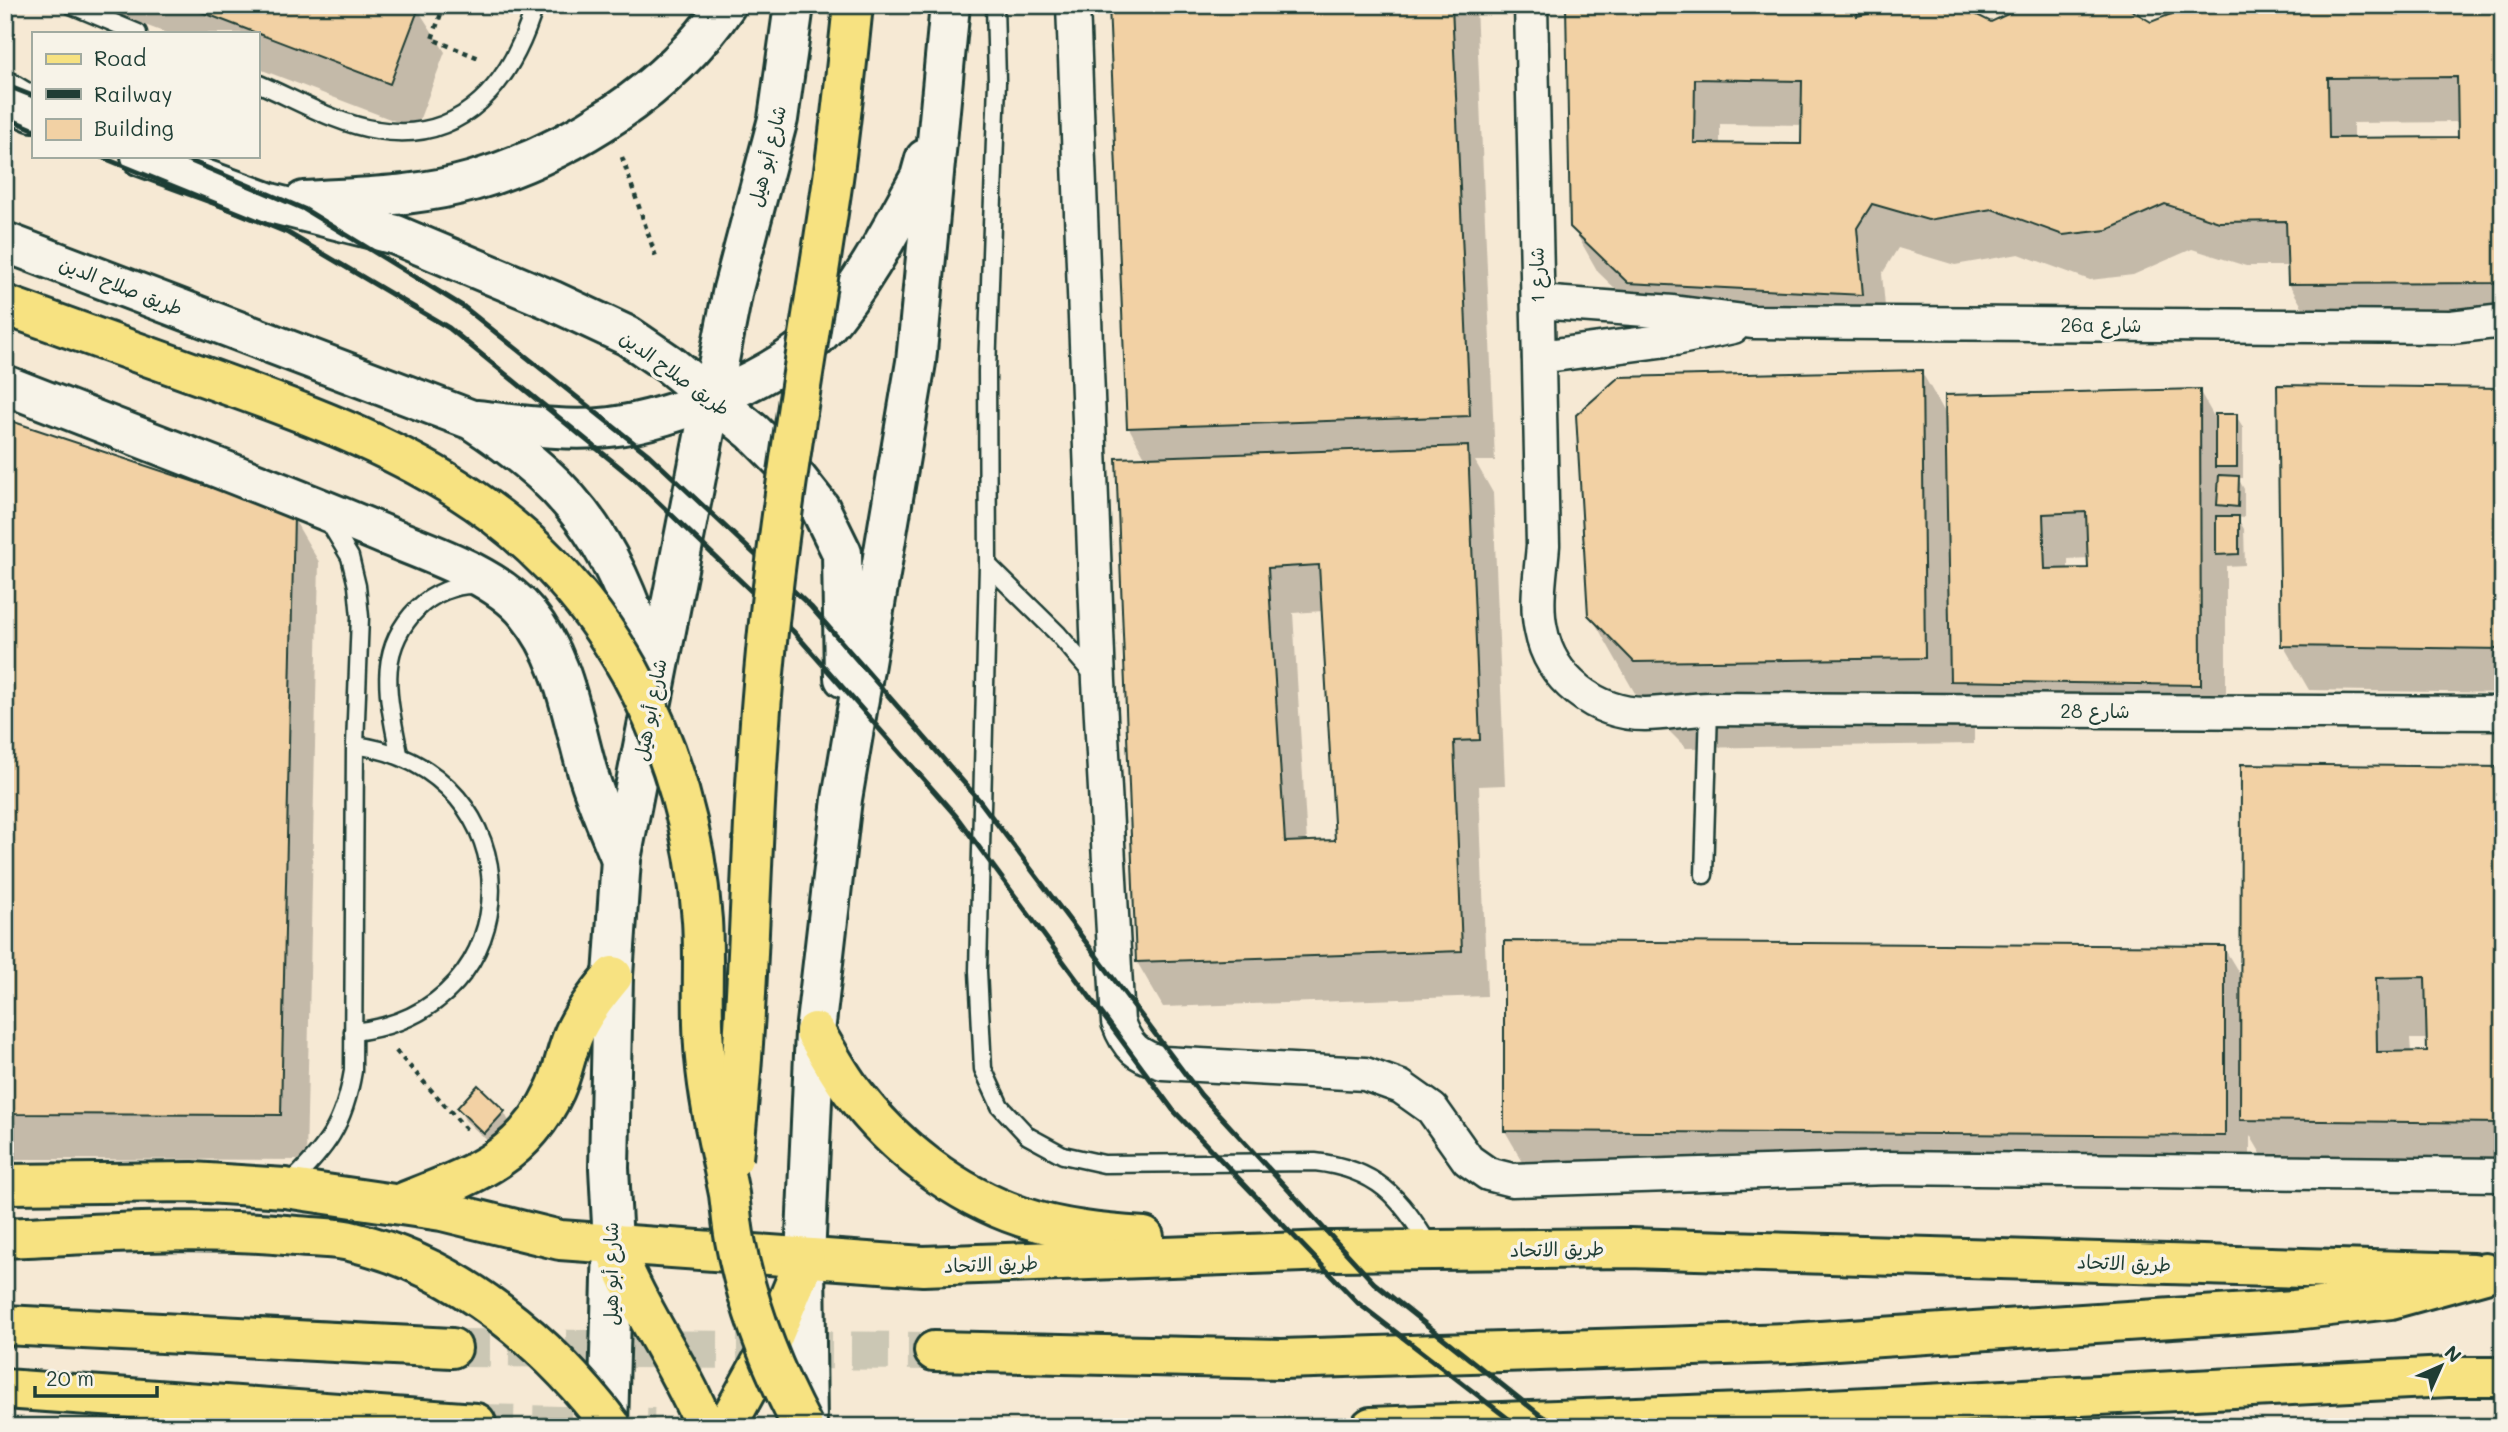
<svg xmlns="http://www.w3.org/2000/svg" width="2508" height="1432" viewBox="0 0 2508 1432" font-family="Mali,'Playpen Sans Arabic',sans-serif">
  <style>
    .shadow { fill: #0003; fill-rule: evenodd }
    .building { fill: #f2d1a4; stroke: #1f3d34; stroke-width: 2; fill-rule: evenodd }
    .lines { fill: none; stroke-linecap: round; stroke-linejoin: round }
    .motorway-tunnel { stroke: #cbc7b4; stroke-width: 38; stroke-dasharray: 38 19; stroke-linecap: butt }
    .service-casing { stroke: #1f3d34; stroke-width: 21 }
    .minor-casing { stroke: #1f3d34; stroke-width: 37 }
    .secondary-casing { stroke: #1f3d34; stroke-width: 44 }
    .primary-casing { stroke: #1f3d34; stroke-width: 44 }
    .motorway-casing { stroke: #1f3d34; stroke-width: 44 }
    .path { stroke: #1f3d34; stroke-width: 4.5; stroke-dasharray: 5 5; stroke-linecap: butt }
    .service { stroke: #f7f3e8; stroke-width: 16 }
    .minor { stroke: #f7f3e8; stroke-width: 32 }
    .secondary { stroke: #f7f3e8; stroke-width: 38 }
    .primary { stroke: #f7e281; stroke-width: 38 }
    .motorway { stroke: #f7e281; stroke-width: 38 }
    .rail { stroke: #1f3d34; stroke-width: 5 }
    .primary-bridge-casing { stroke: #1f3d34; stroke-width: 44; stroke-linecap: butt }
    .motorway-bridge-casing { stroke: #1f3d34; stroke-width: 44; stroke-linecap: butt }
    .primary-bridge { stroke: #f7e281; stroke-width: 38 }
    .motorway-bridge { stroke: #f7e281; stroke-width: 38 }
    .labels { text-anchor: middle; stroke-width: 7; stroke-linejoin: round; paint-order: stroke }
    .street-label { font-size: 19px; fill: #1f3d34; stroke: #f7f3e8 }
  </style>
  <rect width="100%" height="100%" fill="#f6e9d4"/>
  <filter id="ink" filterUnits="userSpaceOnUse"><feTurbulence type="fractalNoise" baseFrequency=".0143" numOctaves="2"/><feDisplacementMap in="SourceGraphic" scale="14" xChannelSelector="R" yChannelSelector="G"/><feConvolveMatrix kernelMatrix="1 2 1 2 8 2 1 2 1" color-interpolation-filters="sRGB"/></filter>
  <g filter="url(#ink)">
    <g class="shadow">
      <path d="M92,5H415L445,52L416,129L257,68V33H166Z"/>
      <path d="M1111,5H1476L1495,461H1475L1493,493L1505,785L1479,786L1487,996L1163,1007L1137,962L1146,459L1129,428ZM1323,611L1337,841L1307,843L1293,613Z"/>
      <path d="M1567,5H1885V12L1991,24H2150L2503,5V328L2315,329L2289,284V266H2246L2192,249L2133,275L2090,280L2019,254L1955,265L1898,248L1882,274L1888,339L1656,328L1598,272L1572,226ZM2459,122V139L2353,140V123ZM1720,124L1803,125V146L1720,145Z"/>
      <path d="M1921,371L1947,416L2199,390L2217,422L2236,416L2243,427V478H2238L2244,489V518L2237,517L2244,529L2245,565L2226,566V730L1978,726L1974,719V744L1686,748L1640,702L1590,614ZM2090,558V569L2068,570V559Z"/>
      <path d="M2503,390V693L2309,690L2283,645Z"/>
      <path d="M5,421L292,516L319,562L306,1160L5,1159Z"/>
      <path d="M2503,769V1184L2277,1181L2250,1135V1180L1531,1176L1505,1131L2224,948L2242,978ZM2410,1039H2428V1052L2411,1053Z"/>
      <path d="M459,1109L504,1112L510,1123L491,1144L465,1120Z"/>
    </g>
    <g class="building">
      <path d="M183,5H420L390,84Z"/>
      <path d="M1109,5H1452L1470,416L1127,428Z"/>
      <path d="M1566,5H1858L1857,16L1906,6L1957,5L1991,22L2027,5H2123L2151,22L2194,5L2287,13V5H2503V283L2288,284L2286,221L2219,222L2165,204L2107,230L2063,235L1992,209L1928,220L1872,204L1857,228L1863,295L1628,283L1570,227ZM2457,77L2458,137L2329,138L2328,78ZM1695,79L1802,81L1801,144L1694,143Z"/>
      <path d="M1922,370L1925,658L1634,662L1588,615L1576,415L1619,377Z"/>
      <path d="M2277,385L2503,388V649L2281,646Z"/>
      <path d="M2200,389L2201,685L1950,681L1945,395ZM2086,512L2088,568L2045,569L2043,514Z"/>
      <rect x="2215" y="414" width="22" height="53"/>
      <path d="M5,419L294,515L281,1115L5,1114Z"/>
      <path d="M1468,446L1480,740L1454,741L1462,951L1136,962L1116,458ZM1319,565L1335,840L1285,842L1268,568Z"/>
      <path d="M2219,475L2239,476L2238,507L2217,505Z"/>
      <path d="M2216,516H2239V554L2216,555Z"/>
      <path d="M2241,764L2503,767V1123L2240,1120ZM2425,977L2427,1051L2377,1052L2376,978Z"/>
      <path d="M1504,941L2225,946V1136L1504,1131Z"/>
      <path d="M478,1085L505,1111L484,1134L457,1108Z"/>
    </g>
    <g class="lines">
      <g class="motorway-tunnel">
        <path d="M452,1348L934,1351"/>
        <path d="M476,1423L654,1427"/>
      </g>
      <defs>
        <g id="service">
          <path d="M71,5L138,33"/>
          <path d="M995,5L997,81L987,371L988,565L978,971L983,1069L1000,1106L1028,1136L1063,1155L1104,1164L1315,1162C1376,1169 1400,1196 1430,1247"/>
          <path d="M5,78L28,92"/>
          <path d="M257,83C295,99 336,124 377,130C464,145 513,80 535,5"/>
          <path d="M988,565L1058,634L1095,677"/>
          <path d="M399,754C389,699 374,652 418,608C433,594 455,584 476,585"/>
          <path d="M1704,875L1709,709"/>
          <path d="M353,1032C536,1012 537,770 355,745"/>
          <path d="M288,1185C327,1148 344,1125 353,1071L355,745L360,617L357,586L350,557L327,519"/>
        </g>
        <g id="minor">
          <path d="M1073,5L1099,682L1118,1022C1127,1047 1137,1056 1163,1063L1365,1074L1401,1087L1432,1109L1468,1160L1488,1174L1512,1180L1889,1168L2503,1175"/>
          <path d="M1531,5L1543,545C1541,572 1535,603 1541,630C1550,679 1596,714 1645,714C1667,714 1688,709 1709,709L2503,713"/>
          <path d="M1538,302L1673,312L1752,322L2451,327L2503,321"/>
          <path d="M1539,357L1675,339L1733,327"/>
        </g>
        <g id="secondary">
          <path d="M5,100L33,112"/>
          <path d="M141,156L270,203L396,235L551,300L628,336L669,364L753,432L786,465L820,508L842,553L844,678"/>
          <path d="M304,201C360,197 418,197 473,181C570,152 669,90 726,5"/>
          <path d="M5,242L472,420C582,492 618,551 653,677"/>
          <path d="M5,385C130,434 256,481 380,533C425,552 495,574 527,613C565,659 571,715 587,770C596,801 609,830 621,859"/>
          <path d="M478,420C521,425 568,432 610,427C673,420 781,377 824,329C864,283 891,230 920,177L925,159"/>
          <path d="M608,1427L613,1243L609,1168L613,976L621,859L733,289L778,119L794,5"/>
          <path d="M807,1427L805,1259L815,1032L842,799L916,362L950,5"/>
        </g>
        <g id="primary">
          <path d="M815,1032C827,1051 838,1073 852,1091C894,1147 956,1195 1022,1217C1061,1230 1103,1234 1144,1237"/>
          <path d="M5,1184L192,1182L285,1188L442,1211L560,1240L923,1266L1331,1251L1629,1248L2473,1273"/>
          <path d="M399,1204C466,1177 522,1162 555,1090C564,1071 566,1049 576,1029C586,1009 599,993 613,976"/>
          <path d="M613,1243C637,1309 679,1363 705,1427"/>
          <path d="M726,1427L765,1356L805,1259"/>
        </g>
        <g id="motorway">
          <path d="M5,1325L452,1348"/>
          <path d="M934,1351L1282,1359L1790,1343L2294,1310L2391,1299L2485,1273"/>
          <path d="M5,1389L476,1423"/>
          <path d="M1371,1427L1769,1412L2448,1377H2503"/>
        </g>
      </defs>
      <use href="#service" class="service-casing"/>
      <use href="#minor" class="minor-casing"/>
      <use href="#secondary" class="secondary-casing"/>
      <use href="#primary" class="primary-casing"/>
      <use href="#motorway" class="motorway-casing"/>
      <g class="path">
        <path d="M444,5L432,39L479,58"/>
        <path d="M622,157L656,257"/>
        <path d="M396,1051L467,1130"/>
      </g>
      <use href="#service" class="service"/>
      <use href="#minor" class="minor"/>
      <use href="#secondary" class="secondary"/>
      <use href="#primary" class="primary"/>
      <use href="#motorway" class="motorway"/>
      <g class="rail">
        <path d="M5,85L33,96"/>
        <path d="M5,117L33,129"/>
        <path d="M99,156L288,233L449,328L633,478L793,631L956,816L1173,1110L1358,1303L1519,1427"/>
        <path d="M179,156L304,209L464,307L649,455L811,607L979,800L1201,1095L1374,1283L1540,1415L1560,1427"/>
      </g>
      <defs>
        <g id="primary-bridge">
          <path d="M5,305C77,331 150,357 222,383C395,445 536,504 630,672C672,748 696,834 702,920C705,966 700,1013 705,1058C709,1105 720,1149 729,1194C731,1209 732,1225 735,1240C747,1305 772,1369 803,1427"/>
          <path d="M733,1158C752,990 749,821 766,652C781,494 810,337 833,179C841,121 847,63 853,5"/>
        </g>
        <path id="motorway-bridge" d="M5,1238C102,1234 200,1226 296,1236C315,1238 336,1237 354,1242C458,1266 550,1344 612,1427"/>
      </defs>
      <use href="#primary-bridge" class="primary-bridge-casing"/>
      <use href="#motorway-bridge" class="motorway-bridge-casing"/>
      <use href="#primary-bridge" class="primary-bridge"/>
      <use href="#motorway-bridge" class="motorway-bridge"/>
    </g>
  </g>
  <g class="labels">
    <g class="street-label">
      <text transform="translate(767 156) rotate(-76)" y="7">شارع أبو هيل</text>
      <text transform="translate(1537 275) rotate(-91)" y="7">شارع 1</text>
      <text transform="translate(121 286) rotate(21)" y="7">طريق صلاح الدين</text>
      <text x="2101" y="332">26a شارع</text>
      <text transform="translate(675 373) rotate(36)" y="7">طريق صلاح الدين</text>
      <text transform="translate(650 710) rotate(-79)" y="7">شارع أبو هيل</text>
      <text x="2095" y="718">شارع 28</text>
      <text transform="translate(1557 1249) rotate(-1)" y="7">طريق الاتحاد</text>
      <text transform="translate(2124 1263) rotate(2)" y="7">طريق الاتحاد</text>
      <text transform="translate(991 1264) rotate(-2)" y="7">طريق الاتحاد</text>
      <text transform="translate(611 1274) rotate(-90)" y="7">شارع أبو هيل</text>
    </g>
  </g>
  <rect width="2508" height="1432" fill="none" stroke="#f7f3e8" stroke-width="28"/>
  <rect x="14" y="14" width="2480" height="1404" fill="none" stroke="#1f3d34" stroke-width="2.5" filter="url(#ink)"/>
  <rect x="32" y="32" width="228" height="126" fill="#f7f3e8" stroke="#a1aaa0" stroke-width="2"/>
  <rect x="46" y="54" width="35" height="10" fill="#f7e281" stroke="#a1aaa0" stroke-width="2"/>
  <text x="94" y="66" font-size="21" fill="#1f3d34">Road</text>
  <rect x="46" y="89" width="35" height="10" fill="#1f3d34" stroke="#a1aaa0" stroke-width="2"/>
  <text x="94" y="102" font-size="21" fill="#1f3d34">Railway</text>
  <rect x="46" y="119" width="35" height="21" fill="#f2d1a4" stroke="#a1aaa0" stroke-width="2"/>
  <text x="94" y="136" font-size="21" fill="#1f3d34">Building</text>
  <g transform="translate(2441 1366) rotate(45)" stroke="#f7f3e8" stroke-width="5" paint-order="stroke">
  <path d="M0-5L12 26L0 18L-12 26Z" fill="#1f3d34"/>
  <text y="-10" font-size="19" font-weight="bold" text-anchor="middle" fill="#1f3d34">N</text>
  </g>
  <path d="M35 1386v10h122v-10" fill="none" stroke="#1f3d34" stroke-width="3.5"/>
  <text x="46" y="1386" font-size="21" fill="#1f3d34" stroke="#f7f3e8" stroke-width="5" paint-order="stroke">20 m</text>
</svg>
